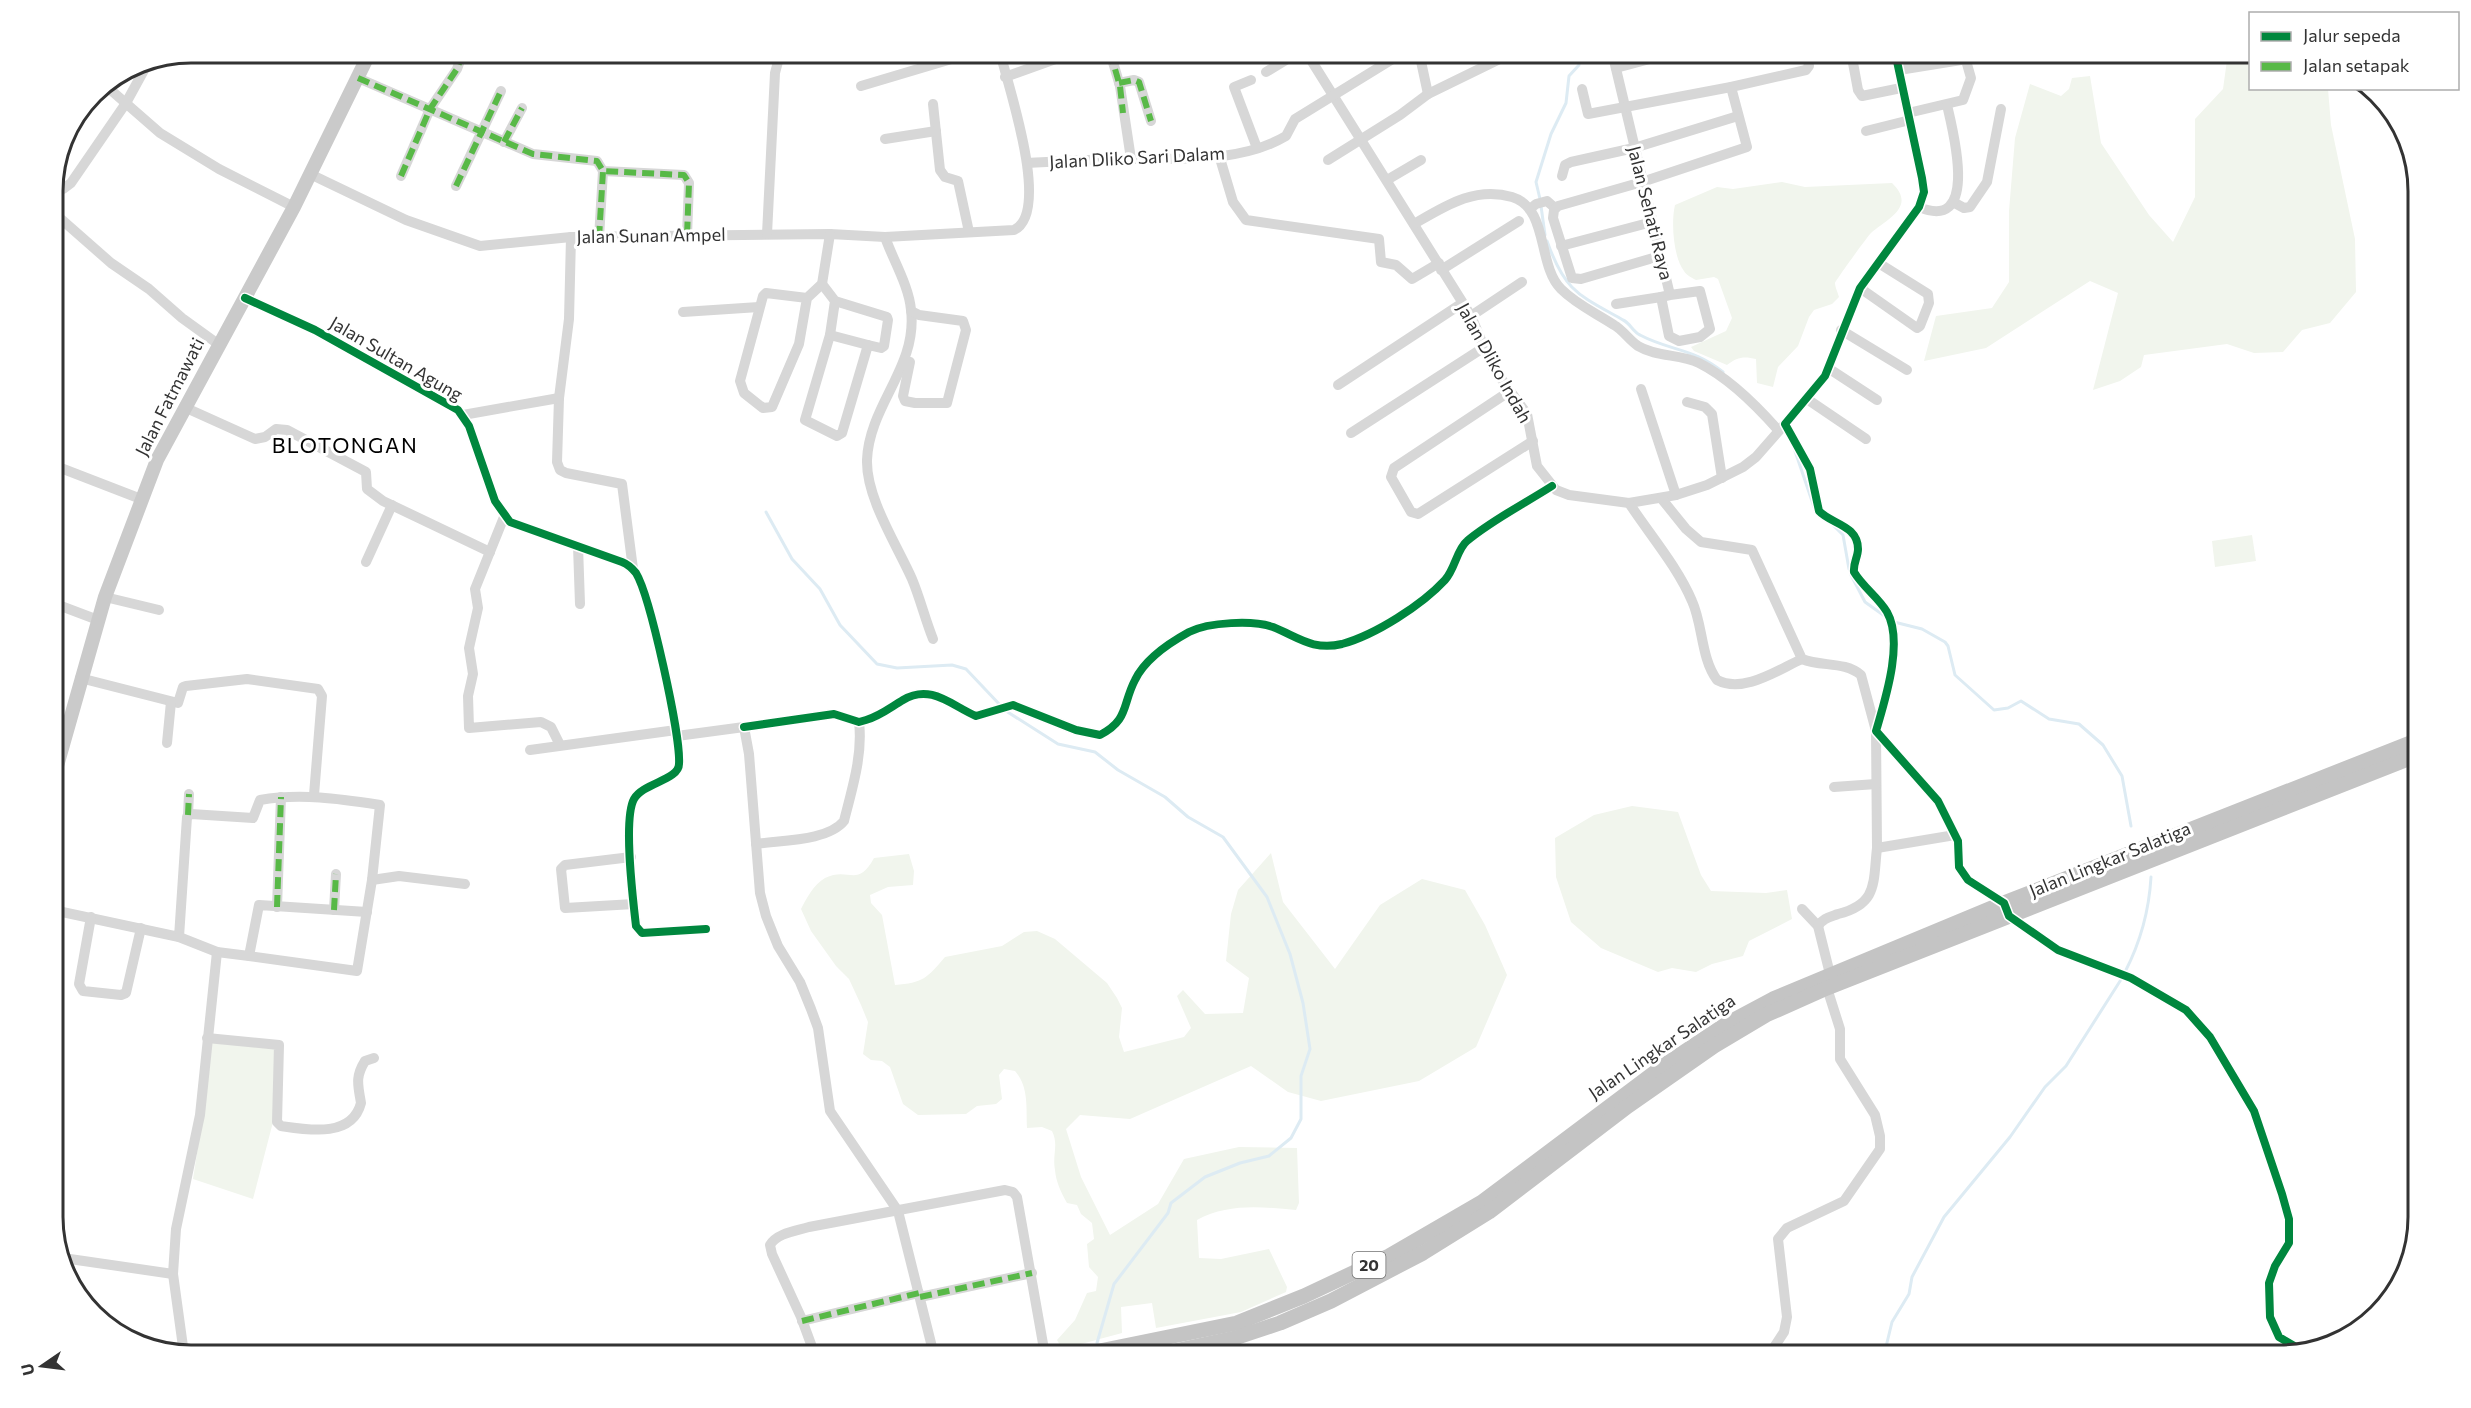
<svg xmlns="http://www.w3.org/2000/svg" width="2471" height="1408" viewBox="0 0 2471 1408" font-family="Commissioner,sans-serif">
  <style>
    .green { fill: #f1f5ed }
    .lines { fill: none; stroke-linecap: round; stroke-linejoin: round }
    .stream { stroke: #ddebf3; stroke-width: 3 }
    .minor { stroke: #d7d7d7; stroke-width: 10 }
    .major { stroke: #cacaca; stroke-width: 14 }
    .highway { stroke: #c4c4c4; stroke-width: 15 }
    .quiet { stroke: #58b947; stroke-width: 6; stroke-dasharray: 12 6; stroke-linecap: butt }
    .cycleway-casing { stroke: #fff; stroke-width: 11 }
    .cycleway { stroke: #00873e; stroke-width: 8 }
    .labels { text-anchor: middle; stroke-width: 6; stroke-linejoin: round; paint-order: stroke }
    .shield { fill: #fff; stroke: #707070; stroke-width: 1.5 }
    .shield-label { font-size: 16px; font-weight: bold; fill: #333 }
    .street-label { font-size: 18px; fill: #333; stroke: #fff }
    .quarter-label { font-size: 21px; letter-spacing: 1.5px; fill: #000; stroke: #fff }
    .rim { fill: none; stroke: #333; stroke-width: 3 }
  </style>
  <rect width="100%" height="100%" fill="#fff"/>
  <g class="green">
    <path d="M2228,53H2250V88L2328,89L2331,125L2355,239L2356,292L2330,323L2302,330L2283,352L2254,353L2227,344L2144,355L2141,367L2120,381L2093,390L2118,293L2090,281L1986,348L1924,361L1936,316L1992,308L2009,282V211L2015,138L2030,84L2061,96L2069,89L2072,78L2090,76L2101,143L2149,215L2173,242L2195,197V119L2223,89Z"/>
    <path d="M2394,116L2400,122L2418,182V220L2407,198L2404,141Z"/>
    <path d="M1782,182L1805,187L1892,183C1917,207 1887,219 1871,233C1867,237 1836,280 1835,283C1835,287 1838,293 1839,297L1832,304L1814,310L1809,317L1798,346L1778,367L1773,387L1757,383L1756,359C1744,356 1737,357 1727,365L1694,351L1691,347L1726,331L1732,318L1718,279L1714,277L1696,280C1692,278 1686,275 1684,271C1673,257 1671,221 1675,205L1717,187L1733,189Z"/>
    <path d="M2252,535L2256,561L2215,567L2212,541Z"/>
    <path d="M1632,806L1678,812L1701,875L1711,891L1766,893L1787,890L1792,919L1749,941L1743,956L1712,964L1696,972L1672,968L1658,972L1601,948L1571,922L1556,877L1555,838L1594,815Z"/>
    <path d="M1271,853L1283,902L1335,969L1380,905L1422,879L1465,890L1485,925L1507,975L1476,1047L1419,1081L1321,1101L1288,1092L1251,1066L1130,1119L1080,1115L1066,1129L1081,1177L1110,1235L1158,1204L1184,1159L1239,1147L1297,1148L1299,1203L1296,1210C1262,1207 1228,1203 1197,1220L1199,1258L1221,1259L1269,1249L1287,1287L1286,1292L1241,1312L1156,1328L1152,1303L1121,1307L1122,1333L1070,1347H1061L1057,1340L1075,1320L1087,1293L1096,1291L1098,1277L1089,1267L1087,1244L1094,1239L1092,1223L1081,1214L1077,1205L1067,1203C1061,1192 1056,1182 1055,1170C1052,1155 1059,1145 1052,1131L1042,1127L1027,1128C1026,1107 1029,1087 1015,1071L1004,1069L999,1075L1002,1099L996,1104L977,1106L966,1114L918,1115L903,1104L890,1067L882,1061L871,1060L863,1054L868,1022L861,1005L849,979L836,966L811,931L801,909C806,899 814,884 825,878C849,866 857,889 874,858L909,854L914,871L913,885L888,887L870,895L871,903L882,915L895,985C923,983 927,978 945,957L1002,946L1024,932L1037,931L1055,939L1107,983L1117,998L1122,1008L1119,1037L1124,1052L1184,1037L1191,1028L1177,996L1183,990L1205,1014L1243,1013L1249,978L1226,961L1231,914L1238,890Z"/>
    <path d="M210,1040L277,1041L273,1122L253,1199L193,1179L205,1102Z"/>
  </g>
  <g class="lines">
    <g class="stream">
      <path d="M1540,199L1536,182L1551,134L1566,103L1569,76L1579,65L1580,52"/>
      <path d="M1541,206L1545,235"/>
      <path d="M1547,241C1565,292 1579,295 1623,320C1630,323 1633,332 1640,335C1670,351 1694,348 1723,372"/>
      <path d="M1795,451L1814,507"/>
      <path d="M766,512L792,559L820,589L840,625L877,664L897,668L952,665L966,669L1001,706"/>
      <path d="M1834,526L1843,535L1849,569"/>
      <path d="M1851,575L1865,602L1886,617"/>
      <path d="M1894,622L1922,629L1945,642L1948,646L1955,675L1994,710L2008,708L2021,701L2049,719L2079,724L2103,745L2122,776L2131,826"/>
      <path d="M1006,711L1058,744L1095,752L1118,770L1165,797L1188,817L1223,837L1267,897L1290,954L1303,1003L1310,1049L1301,1076V1119L1291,1138L1269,1156L1240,1163L1205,1177L1171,1203L1168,1213L1114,1284L1097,1343"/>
      <path d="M2125,972C2141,941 2149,912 2151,877"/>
      <path d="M1884,1355L1892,1322L1909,1294L1912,1277L1944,1217L2010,1137L2045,1087L2066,1066L2122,978"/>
    </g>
    <g class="minor">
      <path d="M1110,52L1120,86L1131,159"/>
      <path d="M1306,52L1471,316L1492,366L1527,414L1537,466L1556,490L1569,495L1629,503L1676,495L1707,485L1743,467L1756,457L1785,424"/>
      <path d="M1419,52L1428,94"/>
      <path d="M1612,52L1670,295L1700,291L1710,329L1700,337L1679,341L1669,336L1661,297L1670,295"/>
      <path d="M1851,52L1858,90L1862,96L1901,88"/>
      <path d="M1895,52L1922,178L1924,192L1919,207L1860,288L1825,376L1785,424L1810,469L1819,511C1831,524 1858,525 1858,549C1858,557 1853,563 1854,572C1863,587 1878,597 1887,612C1904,642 1885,700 1876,731L1938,801L1958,841L1959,867L1968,880L2004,903L2009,916L2058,950L2131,978L2186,1010L2210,1037L2254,1111L2282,1194L2289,1219V1243L2275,1266L2269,1283L2270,1317L2279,1337L2301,1350"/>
      <path d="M1616,68L1676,52"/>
      <path d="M1899,70L1961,60L1965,52"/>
      <path d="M1266,72L1299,52"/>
      <path d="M1005,77L1075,52"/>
      <path d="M358,78L533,154L597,161L603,171L684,175L689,183L687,236"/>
      <path d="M1251,80L1234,87L1257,148"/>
      <path d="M1119,83L1134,80L1139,82L1151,121"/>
      <path d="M105,85L160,133L219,169L294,207"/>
      <path d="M861,86L975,52"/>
      <path d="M1582,89L1588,114L1731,87"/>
      <path d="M933,104L940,170L945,177L958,181L969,232"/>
      <path d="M1908,113L1963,100L1971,78L1965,57"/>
      <path d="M1866,131L1910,120"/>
      <path d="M885,139L936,131"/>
      <path d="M504,142L522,108"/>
      <path d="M1219,155L1233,202L1246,220L1379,239L1381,262L1396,265L1412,279L1439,263"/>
      <path d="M1328,160L1400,115L1428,94L1514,52"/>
      <path d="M1028,163C1062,161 1095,159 1129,159C1180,158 1241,163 1286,136L1295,119L1404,52"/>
      <path d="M310,174L406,220L480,246L571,237L830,234L885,237L1014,230C1052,212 1007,83 1000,52"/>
      <path d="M401,176L430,109L457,69L463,52"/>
      <path d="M1562,176L1565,165L1571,162L1634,148L1738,116"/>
      <path d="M1387,180L1421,160"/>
      <path d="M53,181L63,189L71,183L126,103L149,61"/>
      <path d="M456,186L501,91"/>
      <path d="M1953,202L1964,208L1970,207L1987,182L2001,109"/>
      <path d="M1919,207C1980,233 1953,131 1947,105"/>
      <path d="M1530,209L1536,204L1547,201L1555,208"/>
      <path d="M53,212L111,263L149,289L182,318L218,344"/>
      <path d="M1414,224C1445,206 1475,186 1512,197C1549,208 1537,265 1561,289C1577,305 1596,313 1614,325C1623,330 1629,340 1638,346C1656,357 1680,354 1699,363C1729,378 1756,405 1778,430"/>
      <path d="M767,234L775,73L779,58L788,52"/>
      <path d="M571,237L569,319L559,398L557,462L560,470L566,473L622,484L633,569"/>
      <path d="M885,237C893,260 909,286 911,310C918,367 869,405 867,460C866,498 897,545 912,579C920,598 925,619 933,639"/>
      <path d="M599,238L603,171"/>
      <path d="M1561,246L1652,222"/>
      <path d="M1660,256L1581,279L1572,278L1553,218L1554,210L1558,206L1642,182L1747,147L1731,87L1806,70L1809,66L1806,52"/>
      <path d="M1441,270L1519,221"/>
      <path d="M822,284L835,301L887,317L888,320L884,346L881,348L868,345L842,433L837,436L805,420L830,335L835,301"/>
      <path d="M1860,288L1917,328L1920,326L1929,303L1928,294L1880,264"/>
      <path d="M245,298L315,330L458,410L469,426L495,501L510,522L622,562C627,564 632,568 636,573C650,596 681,736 679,764C679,780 643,783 634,799C623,819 633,900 636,926L642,933L706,929"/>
      <path d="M807,298L766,293L763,296L740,381L744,393L763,408L772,407L799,344L807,298L822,284L830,234"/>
      <path d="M1616,304L1661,297"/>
      <path d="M683,312L759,307"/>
      <path d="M1471,316L1522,282"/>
      <path d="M1841,330L1907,370"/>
      <path d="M830,335L868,345"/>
      <path d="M910,362L903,396L905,401L915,403H947L966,330L963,321L919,315L911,311"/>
      <path d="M1828,368L1877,400"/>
      <path d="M1338,385L1461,304"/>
      <path d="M1641,389L1676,495"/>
      <path d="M1510,391L1394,468L1391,477L1411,512L1418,514L1533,441"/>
      <path d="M1807,399L1866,439"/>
      <path d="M1687,402L1705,407L1712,414L1722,478"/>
      <path d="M184,407L255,439L265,437L276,429L287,430L366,472L367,489L383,501L490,552"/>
      <path d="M463,415L559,398"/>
      <path d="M1351,433L1486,346"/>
      <path d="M53,465L141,499"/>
      <path d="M1661,498L1686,529L1701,542L1752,550L1802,659C1822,667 1844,661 1861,675L1876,731L1877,848L1955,835"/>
      <path d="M1629,503C1650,535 1677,566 1692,601C1703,625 1701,659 1717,680C1744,694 1779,669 1802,659"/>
      <path d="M504,517L475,589L478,608L469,648L473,674L468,696L469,728L541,722L551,727L560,745"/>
      <path d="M578,546L580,604"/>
      <path d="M366,562L392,505"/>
      <path d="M105,597L159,610"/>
      <path d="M53,603L98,620"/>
      <path d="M80,678L178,703L183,687L186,686L247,679L318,689L322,696L314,795"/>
      <path d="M53,726L65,731"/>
      <path d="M744,727L834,714L859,722L866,720C880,716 891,707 903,700C931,683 952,706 976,716L1013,705L1076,730L1100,735C1129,720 1122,705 1135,680C1145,659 1169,643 1189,632C1209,622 1253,620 1273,627C1298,637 1313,651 1342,644C1375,635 1422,605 1445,580C1455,569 1457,549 1467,541C1492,520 1524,504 1552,486"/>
      <path d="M677,736L744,727L749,754L760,893L766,916L778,946L800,982L811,1009L818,1028L830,1111L898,1211L934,1355"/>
      <path d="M167,743L171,702"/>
      <path d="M530,750L676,730"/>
      <path d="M1834,787L1876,784"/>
      <path d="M188,815L189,794"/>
      <path d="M756,844C781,840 828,841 844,821C852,789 863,755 859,722"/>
      <path d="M631,857L565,865L561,869L565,908L634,904"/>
      <path d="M277,907L281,797"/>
      <path d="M1802,909L1818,926L1830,974"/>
      <path d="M53,910L179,937L187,817L191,814L253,818L260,800C301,793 340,799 380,805L372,880"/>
      <path d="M334,910L336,874"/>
      <path d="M91,917L79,984L83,991L121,995L126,993L141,928"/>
      <path d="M1818,926C1823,918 1830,917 1838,914C1878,904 1873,883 1877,848"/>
      <path d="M179,937L217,952L249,956L259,905L367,912"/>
      <path d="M249,956L357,971L372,880L399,876L465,884"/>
      <path d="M207,1038L279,1045L277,1122L281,1126C308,1130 352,1138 361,1103C358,1085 355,1077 365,1061L374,1058"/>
      <path d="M63,1258L173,1274"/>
      <path d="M920,1297L1032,1273"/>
      <path d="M802,1321L919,1293"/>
      <path d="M184,1354L173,1274L176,1229L200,1115L217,952"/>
      <path d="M815,1355L801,1317L772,1254L770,1245C777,1233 796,1231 809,1227L1005,1190L1013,1192L1017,1197L1045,1355"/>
      <path d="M1769,1355L1784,1332L1787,1317L1778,1239L1787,1228L1844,1201L1880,1149V1136L1875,1115L1840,1059V1029L1827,988"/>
    </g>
    <path class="major" d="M53,780L105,597L157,460L294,207L370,52"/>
    <g class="highway">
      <path d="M1080,1355L1237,1323L1304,1296L1389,1256L1482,1202L1666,1064L1728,1023L1773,999L2004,903L2418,740"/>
      <path d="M1156,1355L1235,1338L1280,1323L1331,1301L1423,1253L1489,1212L1628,1106L1714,1046L1766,1015L1827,988L2418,755"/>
    </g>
    <g class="quiet">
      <path d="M1110,52L1120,86L1123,113"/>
      <path d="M358,78L533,154L597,161L603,171L684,175L689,183L687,236"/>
      <path d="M1119,83L1134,80L1139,82L1151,121"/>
      <path d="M504,142L522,108"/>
      <path d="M401,176L430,109L457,69L463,52"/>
      <path d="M456,186L501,91"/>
      <path d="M599,238L603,171"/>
      <path d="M188,815L189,794"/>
      <path d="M277,907L281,797"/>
      <path d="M334,910L336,874"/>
      <path d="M920,1297L1032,1273"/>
      <path d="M802,1321L919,1293"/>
    </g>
    <defs>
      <g id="cycleway">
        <path d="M1895,52L1922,178L1924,192L1919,207L1860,288L1825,376L1785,424L1810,469L1819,511C1831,524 1858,525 1858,549C1858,557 1853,563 1854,572C1863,587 1878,597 1887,612C1904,642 1885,700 1876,731L1938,801L1958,841L1959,867L1968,880L2004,903L2009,916L2058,950L2131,978L2186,1010L2210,1037L2254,1111L2282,1194L2289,1219V1243L2275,1266L2269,1283L2270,1317L2279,1337L2301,1350"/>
        <path d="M245,298L315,330L458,410L469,426L495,501L510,522L622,562C627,564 632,568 636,573C650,596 681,736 679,764C679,780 643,783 634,799C623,819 633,900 636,926L642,933L706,929"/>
        <path d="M744,727L834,714L859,722L866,720C880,716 891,707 903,700C931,683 952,706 976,716L1013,705L1076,730L1100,735C1129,720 1122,705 1135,680C1145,659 1169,643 1189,632C1209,622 1253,620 1273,627C1298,637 1313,651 1342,644C1375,635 1422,605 1445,580C1455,569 1457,549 1467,541C1492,520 1524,504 1552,486"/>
      </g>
    </defs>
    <use href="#cycleway" class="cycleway-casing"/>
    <use href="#cycleway" class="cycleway"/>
  </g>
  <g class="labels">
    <rect class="shield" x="1352.5" y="1252" width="33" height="26" rx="4.5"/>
    <g class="shield-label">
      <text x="1369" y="1271">20</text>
    </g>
    <g class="street-label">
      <text transform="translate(1137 158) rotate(-3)" y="6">Jalan Dliko Sari Dalam</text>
      <text transform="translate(1650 213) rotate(76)" y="6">Jalan Sehati Raya</text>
      <text transform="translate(651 236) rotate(-1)" y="6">Jalan Sunan Ampel</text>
      <text transform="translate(396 359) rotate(30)" y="6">Jalan Sultan Agung</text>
      <text transform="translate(1494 363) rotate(61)" y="6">Jalan Dliko Indah</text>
      <text transform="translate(170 397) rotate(-63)" y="6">Jalan Fatmawati</text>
      <text transform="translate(2110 860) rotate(-22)" y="6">Jalan Lingkar Salatiga</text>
      <text transform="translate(1662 1047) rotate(-34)" y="6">Jalan Lingkar Salatiga</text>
    </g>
    <g class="quarter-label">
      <text x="345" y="453">BLOTONGAN</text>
    </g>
  </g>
  <path d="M0 0H2471V1408H0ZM191 63H2280A128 128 0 0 1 2408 191V1217A128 128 0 0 1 2280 1345H191A128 128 0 0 1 63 1217V191A128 128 0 0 1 191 63Z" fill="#fff" fill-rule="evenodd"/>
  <path class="rim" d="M191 63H2280A128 128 0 0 1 2408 191V1217A128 128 0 0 1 2280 1345H191A128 128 0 0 1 63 1217V191A128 128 0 0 1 191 63Z"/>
  <rect x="2249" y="12" width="210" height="78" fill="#ffffff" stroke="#adadad" stroke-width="1.5"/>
  <rect x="2261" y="32" width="30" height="9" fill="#00873e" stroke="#adadad" stroke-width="1.5"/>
  <text x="2303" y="42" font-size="18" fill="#333333">Jalur sepeda</text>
  <rect x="2261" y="62" width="30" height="9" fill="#58b947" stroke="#adadad" stroke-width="1.5"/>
  <text x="2303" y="72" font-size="18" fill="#333333">Jalan setapak</text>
  <g transform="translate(42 1366) rotate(256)" stroke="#ffffff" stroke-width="4.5" paint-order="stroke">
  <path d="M0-4.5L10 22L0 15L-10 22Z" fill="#333333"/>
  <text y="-9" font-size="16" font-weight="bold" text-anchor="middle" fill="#333333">U</text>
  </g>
</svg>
